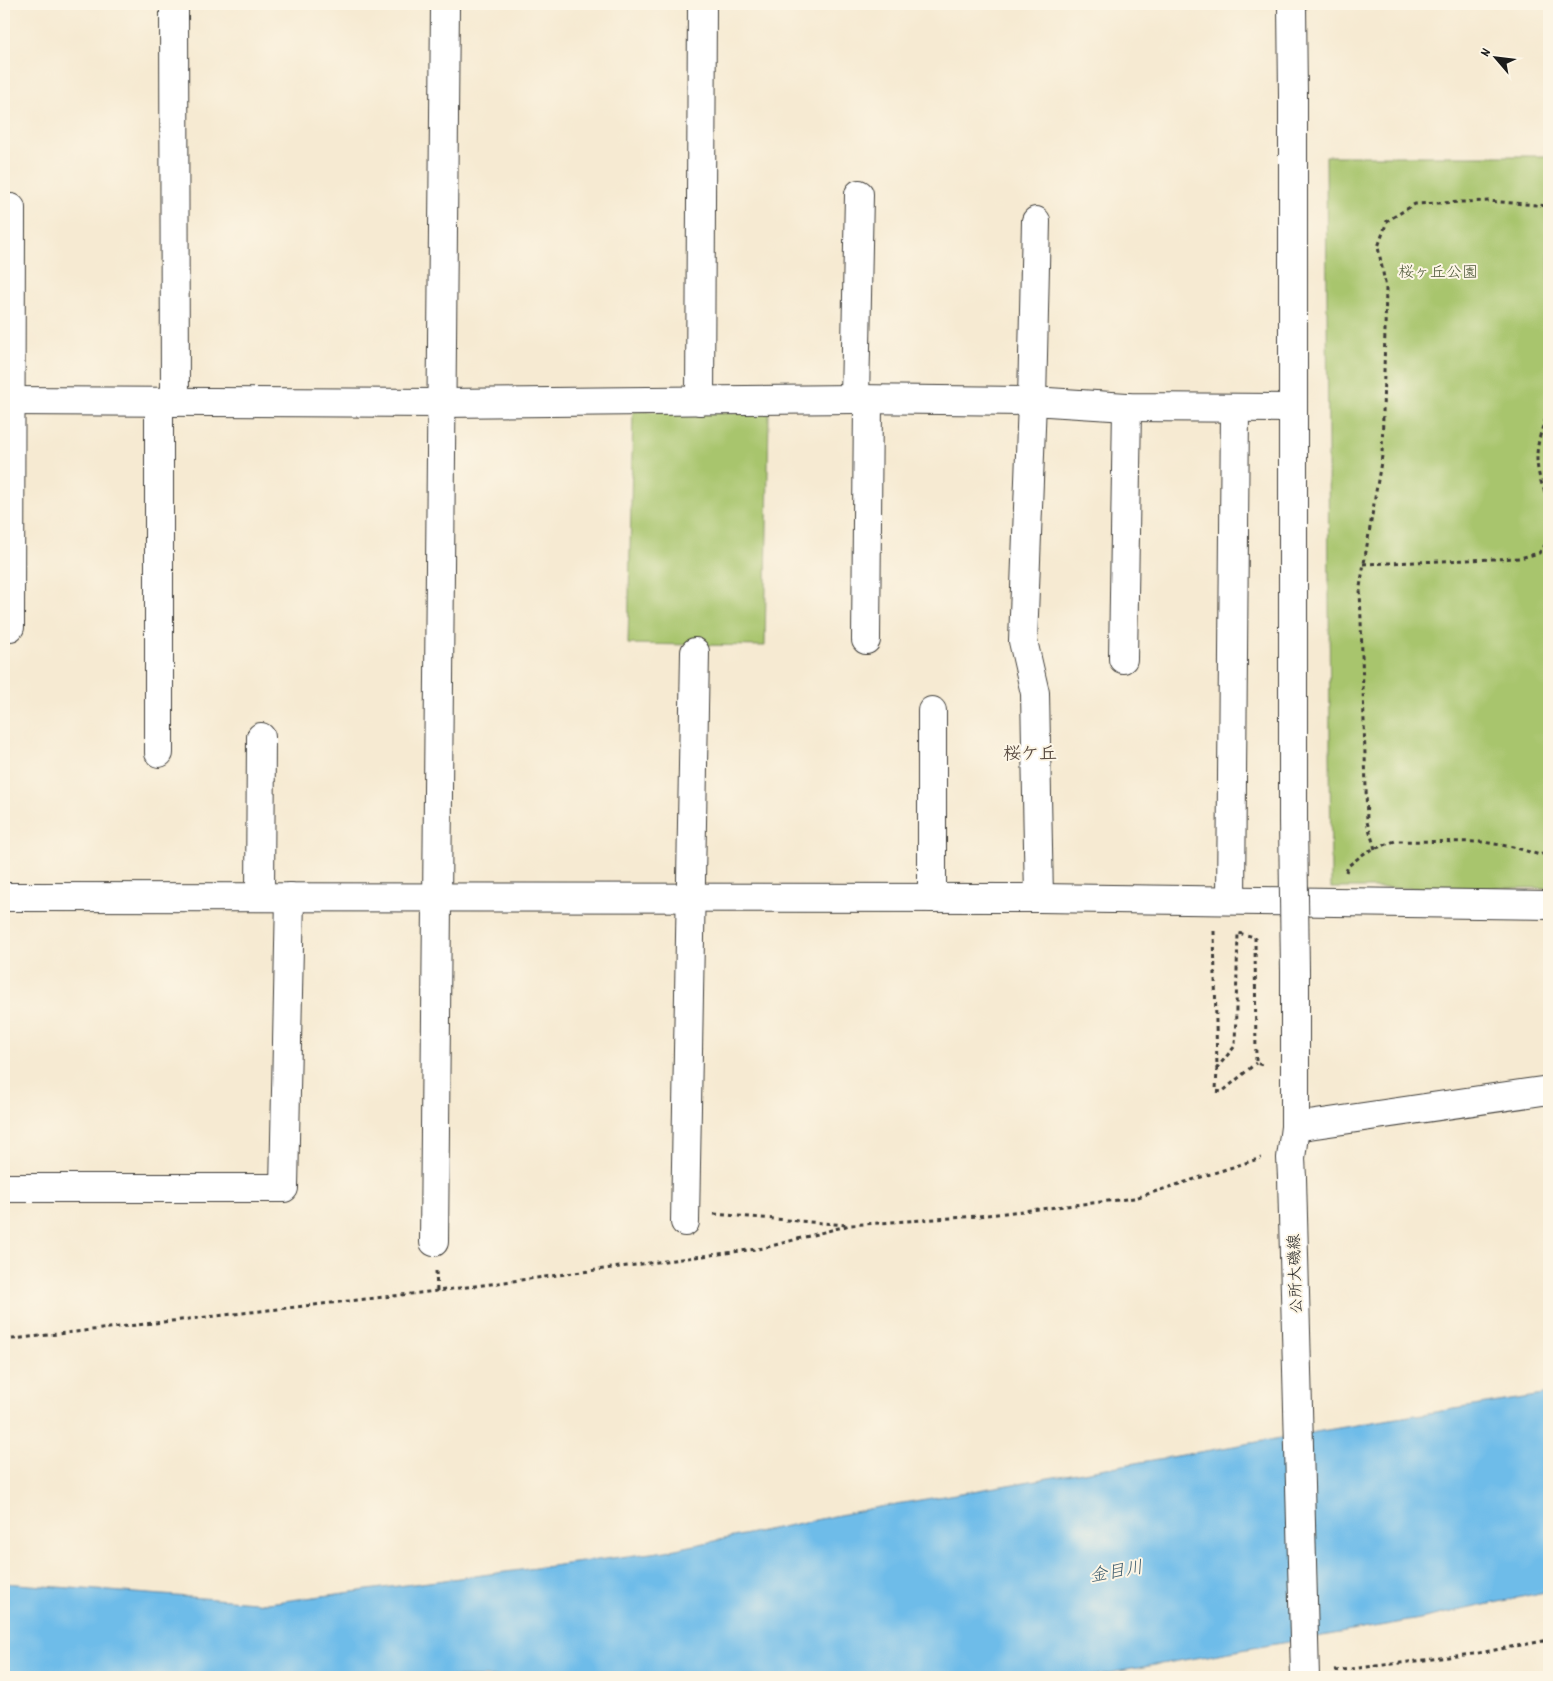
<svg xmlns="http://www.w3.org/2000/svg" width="1553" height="1681" viewBox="0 0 1553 1681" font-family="Dekko,'Klee One',sans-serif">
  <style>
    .green { fill: #a8c56d; stroke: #627044 }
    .water { fill: #6ebce9; stroke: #456c82 }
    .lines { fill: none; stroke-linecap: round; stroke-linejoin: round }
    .minor-casing { stroke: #3d3b37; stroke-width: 30 }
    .major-casing { stroke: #3d3b37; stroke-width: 30 }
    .path { stroke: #3d3b37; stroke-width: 3; stroke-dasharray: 4 4; stroke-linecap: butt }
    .minor { stroke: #fff; stroke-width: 28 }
    .major { stroke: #fff; stroke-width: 28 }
    .minor-bridge-casing { stroke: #3d3b37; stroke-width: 30; stroke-linecap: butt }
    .major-bridge-casing { stroke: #3d3b37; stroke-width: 30; stroke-linecap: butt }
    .minor-bridge { stroke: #fff; stroke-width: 28 }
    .major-bridge { stroke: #fff; stroke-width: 28 }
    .labels { text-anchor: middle; stroke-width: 4; stroke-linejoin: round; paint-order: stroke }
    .park-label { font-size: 16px; fill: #4d5738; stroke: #fcf5e5 }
    .street-label { font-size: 16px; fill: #1c1c1c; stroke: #fcf5e5 }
    .neighbourhood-label { font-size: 18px; font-weight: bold; fill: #5a4c42; stroke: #fcf5e5 }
    .water-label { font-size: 18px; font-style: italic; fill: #3d5c6e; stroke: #fcf5e5 }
  </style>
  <rect width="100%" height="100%" fill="#fcf5e5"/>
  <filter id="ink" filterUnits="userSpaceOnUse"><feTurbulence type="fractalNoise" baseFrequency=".02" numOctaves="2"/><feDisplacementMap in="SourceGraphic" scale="10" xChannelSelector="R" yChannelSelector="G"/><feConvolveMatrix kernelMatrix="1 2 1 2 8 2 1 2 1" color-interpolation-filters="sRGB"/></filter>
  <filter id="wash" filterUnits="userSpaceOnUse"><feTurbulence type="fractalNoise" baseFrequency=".0096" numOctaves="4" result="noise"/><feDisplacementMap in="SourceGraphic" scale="20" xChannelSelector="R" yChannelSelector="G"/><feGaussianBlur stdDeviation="1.12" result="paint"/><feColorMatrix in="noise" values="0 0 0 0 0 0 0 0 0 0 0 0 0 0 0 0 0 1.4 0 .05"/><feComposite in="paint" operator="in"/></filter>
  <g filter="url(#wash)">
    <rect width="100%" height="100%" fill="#f6ead2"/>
    <g class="green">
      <path d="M1326,156H1549V888H1331Z"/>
      <path d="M633,411L769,413L765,646L628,644Z"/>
    </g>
    <path class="water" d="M1549,1394V1591L1420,1619L1086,1677H4V1583L268,1603L666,1551L868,1509L1397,1418Z"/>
  </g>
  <g filter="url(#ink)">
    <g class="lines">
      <defs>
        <g id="minor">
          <path d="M174,4L175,402"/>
          <path d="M1292,4L1293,96V820"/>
          <path d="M1036,221L1032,401L1023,641L1035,693L1039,898"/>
          <path d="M855,399L859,194"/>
          <path d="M4,401L441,403L855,399L1032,401L1127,407L1292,408"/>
          <path d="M700,401L702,4"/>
          <path d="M10,627L11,208"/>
          <path d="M866,640L868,400"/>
          <path d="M1123,659L1127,407"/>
          <path d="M159,753V402"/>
          <path d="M4,897L1039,898L1549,905"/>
          <path d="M260,897L261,737"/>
          <path d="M932,898V711"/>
          <path d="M1231,900L1235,408"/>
          <path d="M1295,972V1127"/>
          <path d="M4,1188H284L290,897"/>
          <path d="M685,1222L695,652"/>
          <path d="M434,1242L445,4"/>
        </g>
        <path id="major" d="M1292,1178L1291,1158L1295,1127L1549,1090"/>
      </defs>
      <use href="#minor" class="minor-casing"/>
      <use href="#major" class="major-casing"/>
      <g class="path">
        <path d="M1549,411C1534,445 1532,468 1549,500"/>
        <path d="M1363,564L1520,558L1539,553L1549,540"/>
        <path d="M1375,849L1367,822L1360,587L1382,456L1386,288L1378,247L1387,221L1415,204L1488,201L1549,206"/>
        <path d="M1346,872L1348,866L1366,852L1395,841L1483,842L1513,847L1540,855L1549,851"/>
        <path d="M1214,931L1217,1068L1235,1046L1238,933L1255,937L1256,1063L1265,1066"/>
        <path d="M1217,1068L1216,1091L1222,1092L1256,1063"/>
        <path d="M714,1214L847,1225"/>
        <path d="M436,1271L437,1291"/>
        <path d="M4,1340L437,1291L764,1248L850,1225L979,1216L1135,1198L1261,1158"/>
        <path d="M1335,1671L1473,1654L1549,1640"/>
      </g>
      <use href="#minor" class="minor"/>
      <use href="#major" class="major"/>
      <defs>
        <path id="minor-bridge" d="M1293,820L1295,972"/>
        <path id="major-bridge" d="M1292,1178L1305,1677"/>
      </defs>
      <use href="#minor-bridge" class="minor-bridge-casing"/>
      <use href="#major-bridge" class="major-bridge-casing"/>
      <use href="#minor-bridge" class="minor-bridge"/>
      <use href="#major-bridge" class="major-bridge"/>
    </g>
  </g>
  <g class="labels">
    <g class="park-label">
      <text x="1438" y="277">桜ヶ丘公園</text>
    </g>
    <g class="street-label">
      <text transform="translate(1294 1274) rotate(-92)" y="6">公所大磯線</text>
    </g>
    <g class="neighbourhood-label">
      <text x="1030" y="759">桜ケ丘</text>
    </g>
    <g class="water-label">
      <text transform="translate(1116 1571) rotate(-10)" y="6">金目川</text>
    </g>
  </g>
  <rect width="1553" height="1681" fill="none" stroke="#fcf5e5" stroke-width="20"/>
  <g transform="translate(1496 58) rotate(298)" stroke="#fcf5e5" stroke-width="4" paint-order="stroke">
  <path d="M0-4L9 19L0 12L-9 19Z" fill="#1c1c1c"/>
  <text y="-8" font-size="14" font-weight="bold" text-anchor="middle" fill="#1c1c1c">N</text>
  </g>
</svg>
